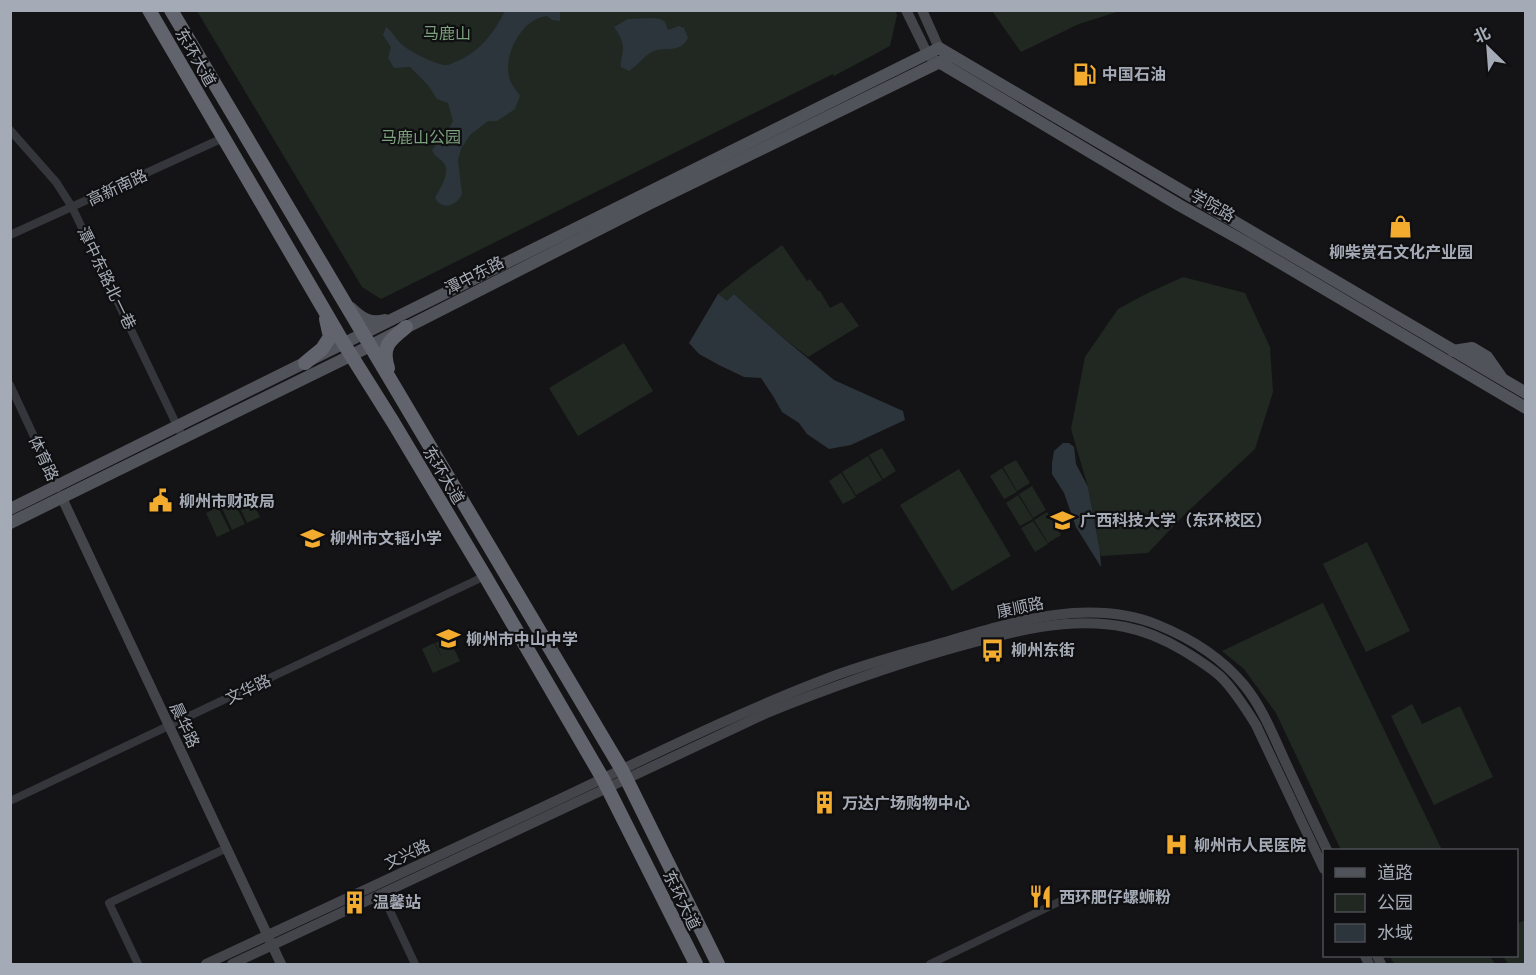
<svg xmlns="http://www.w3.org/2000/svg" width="1536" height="975" viewBox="0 0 1536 975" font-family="'Noto Sans','Noto Sans SC',sans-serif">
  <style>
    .green { fill: #202821 }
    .water { fill: #2c353b }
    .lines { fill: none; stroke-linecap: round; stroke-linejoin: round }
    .street { stroke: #35363b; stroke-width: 8 }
    .secondary { stroke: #43454b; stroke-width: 10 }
    .primary { stroke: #51535a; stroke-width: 12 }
    .highway { stroke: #61646c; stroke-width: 14 }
    .labels { text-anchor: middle; stroke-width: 4.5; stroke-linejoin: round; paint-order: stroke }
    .park-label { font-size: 16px; fill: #7ca17d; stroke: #0f0f11 }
    .street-label { font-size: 16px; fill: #a5abb6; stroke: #0f0f11 }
    .poi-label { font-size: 16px; font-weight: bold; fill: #a5abb6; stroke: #0f0f11; text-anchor: start }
  </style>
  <rect width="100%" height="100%" fill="#141416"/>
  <g class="green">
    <path d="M895,10L897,15L890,46L834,76L833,74L381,299L362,287L197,11Z"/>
    <path d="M992,11H1120L1079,24L1021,52Z"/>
    <path d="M782,245L807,281L810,279L818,291H820L830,308L842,302L859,326L808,357L782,337L734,294L727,302L718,294L748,270Z"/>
    <path d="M1183,277L1245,293L1270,347L1273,392L1255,449L1185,514L1148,553L1101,556L1088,487L1071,429L1085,357L1118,309L1146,294Z"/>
    <path d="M624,343L653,391L578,436L549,388Z"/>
    <path d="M882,448L896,471L883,479L869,455Z"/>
    <path d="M868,456L882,480L856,495L842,472Z"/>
    <path d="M1016,460L1030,483L1017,491L1003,467Z"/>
    <path d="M1002,468L1017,492L1004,499L990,476Z"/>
    <path d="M959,469L1011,556L952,591L900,505Z"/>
    <path d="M841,473L856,497L843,504L829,481Z"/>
    <path d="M1032,486L1046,510L1033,518L1019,494Z"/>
    <path d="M248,493L260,517L247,523L236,499Z"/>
    <path d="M1018,495L1033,519L1020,526L1006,503Z"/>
    <path d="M233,500L245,524L232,530L221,506Z"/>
    <path d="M218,507L230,531L217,537L206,513Z"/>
    <path d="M1047,512L1061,535L1048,543L1034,520Z"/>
    <path d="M1033,521L1048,544L1035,552L1021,528Z"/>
    <path d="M1367,542L1410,631L1366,652L1323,564Z"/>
    <path d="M1323,603L1442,850H1341L1276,713L1244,669L1222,651Z"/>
    <path d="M448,637L460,661L433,673L422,649L434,643L443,659L435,643Z"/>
    <path d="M1412,704L1422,724L1460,706L1493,777L1434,805L1391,716Z"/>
    <path d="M1525,920V964H1508L1503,956H1516L1517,924Z"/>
    <path d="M1390,956H1490L1495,964H1394Z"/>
  </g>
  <g class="water">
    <path d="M560,10V21L552,20L547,16C542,17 537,18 533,21C516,32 503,60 510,80C512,86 517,91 520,96L515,109L497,121H488L470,135L461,149L458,160L462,194C457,206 442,211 435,198C440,188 453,171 442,161C437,156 434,156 432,150L445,135L453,121L448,103L437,99L428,85L410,67L394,68L388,58L391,47L383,35L386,27C395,34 397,43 408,49C415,54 437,65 446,65C449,65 452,63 455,62C479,53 494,33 505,11Z"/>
    <path d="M652,18L660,19L665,22L668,30L679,26L684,28L688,38C679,55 666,45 652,52C645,55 638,65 629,71L621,67C620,61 622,58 623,51C624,42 619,34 614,27L628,19Z"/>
    <path d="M718,294L727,301L734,294L782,337L834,380L903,411L905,420L851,445L829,449L807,434L799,423L782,412L773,396L761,378L744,377L719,365L699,354L689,343Z"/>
    <path d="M1063,443H1069L1074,447L1076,464L1088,487L1100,551L1101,567L1076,527L1064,493L1052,474V463L1054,451Z"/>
  </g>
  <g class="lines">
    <g class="street">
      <path d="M10,130L56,182L72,207L183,438"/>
      <path d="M10,235L223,138"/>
      <path d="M10,385L58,488"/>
      <path d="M10,801L485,576"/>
      <path d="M382,894L415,964"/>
      <path d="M138,964L109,903L227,848"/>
      <path d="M930,964L1069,897"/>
    </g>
    <g class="secondary">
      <path d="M906,10L928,55L934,59"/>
      <path d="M922,10L939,48"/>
      <path d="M62,498L281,964"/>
      <path d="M1365,956L1369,964"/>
      <path d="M1377,956L1381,964"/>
      <path d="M206,964C314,914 422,864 530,813C629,767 728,716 831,677C868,663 907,653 945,642C1012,622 1090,597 1158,625C1190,638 1222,658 1244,685C1262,707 1273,735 1285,761C1299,791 1313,821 1327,850"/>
      <path d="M232,964L769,712C829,688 885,668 946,650C1003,634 1066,615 1125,627C1146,631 1166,640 1184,651C1197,659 1210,667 1221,677C1235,691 1246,709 1256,725L1324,869"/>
    </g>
    <g class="primary">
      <path d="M939,62L1179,205L1245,242L1526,408"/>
      <path d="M351,308C361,318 370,324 385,320"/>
      <path d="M1453,351L1472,348L1487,357L1501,377"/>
      <path d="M10,509L939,48L1526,393"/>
      <path d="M10,523L352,355L649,204L952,56"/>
    </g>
    <g class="highway">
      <path d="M149,10L344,344L393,422L485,576L603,779L696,964"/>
      <path d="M171,10L622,770L718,964"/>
      <path d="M305,363L322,349L330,337L326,319"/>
      <path d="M388,368C381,346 390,340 406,327"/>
    </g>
  </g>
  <defs>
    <symbol id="fuel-bare" viewBox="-9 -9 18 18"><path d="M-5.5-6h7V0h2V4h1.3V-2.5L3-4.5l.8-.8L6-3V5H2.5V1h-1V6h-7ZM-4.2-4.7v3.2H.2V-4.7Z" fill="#f3ac2e" stroke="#0f0f11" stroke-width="2.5" paint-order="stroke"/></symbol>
    <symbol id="shop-bare" viewBox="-9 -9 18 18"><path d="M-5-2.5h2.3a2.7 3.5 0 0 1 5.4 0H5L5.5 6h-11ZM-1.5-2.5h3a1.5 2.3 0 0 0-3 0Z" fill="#f3ac2e" stroke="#0f0f11" stroke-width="2.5" paint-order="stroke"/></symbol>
    <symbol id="civic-bare" viewBox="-9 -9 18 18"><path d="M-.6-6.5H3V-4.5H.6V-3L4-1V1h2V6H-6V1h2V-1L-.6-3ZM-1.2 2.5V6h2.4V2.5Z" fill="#f3ac2e" stroke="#0f0f11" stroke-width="2.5" paint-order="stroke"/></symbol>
    <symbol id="university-bare" viewBox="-9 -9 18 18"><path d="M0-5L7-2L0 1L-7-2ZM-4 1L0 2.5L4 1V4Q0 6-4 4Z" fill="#f3ac2e" stroke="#0f0f11" stroke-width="2.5" paint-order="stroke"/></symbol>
    <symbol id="school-bare" viewBox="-9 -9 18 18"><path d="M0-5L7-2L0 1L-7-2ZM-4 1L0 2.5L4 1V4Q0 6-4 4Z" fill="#f3ac2e" stroke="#0f0f11" stroke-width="2.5" paint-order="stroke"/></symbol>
    <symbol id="bus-bare" viewBox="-9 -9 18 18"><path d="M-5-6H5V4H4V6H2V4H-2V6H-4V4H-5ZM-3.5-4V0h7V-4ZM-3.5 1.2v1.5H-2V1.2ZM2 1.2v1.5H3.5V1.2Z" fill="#f3ac2e" stroke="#0f0f11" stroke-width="2.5" paint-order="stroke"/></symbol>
    <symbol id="building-bare" viewBox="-9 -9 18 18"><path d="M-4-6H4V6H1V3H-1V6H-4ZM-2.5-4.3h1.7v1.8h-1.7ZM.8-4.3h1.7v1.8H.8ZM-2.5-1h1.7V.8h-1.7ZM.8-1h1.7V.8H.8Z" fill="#f3ac2e" stroke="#0f0f11" stroke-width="2.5" paint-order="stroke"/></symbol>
    <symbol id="hospital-bare" viewBox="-9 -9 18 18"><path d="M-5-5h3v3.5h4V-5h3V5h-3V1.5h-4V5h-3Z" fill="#f3ac2e" stroke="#0f0f11" stroke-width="2.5" paint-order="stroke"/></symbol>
    <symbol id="restaurant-bare" viewBox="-9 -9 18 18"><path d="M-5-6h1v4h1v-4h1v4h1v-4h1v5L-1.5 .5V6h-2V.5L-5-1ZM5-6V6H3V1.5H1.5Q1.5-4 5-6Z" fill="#f3ac2e" stroke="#0f0f11" stroke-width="2.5" paint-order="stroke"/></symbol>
  </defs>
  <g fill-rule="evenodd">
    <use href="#fuel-bare" x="1068" y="58" width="33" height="33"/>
    <use href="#shop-bare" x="1384" y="210" width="33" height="33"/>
    <use href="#civic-bare" x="144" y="484" width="33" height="33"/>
    <use href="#university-bare" x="1046" y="504" width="33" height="33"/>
    <use href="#school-bare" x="296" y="522" width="33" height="33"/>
    <use href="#school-bare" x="432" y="622" width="33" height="33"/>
    <use href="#bus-bare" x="976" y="634" width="33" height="33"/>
    <use href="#building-bare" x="808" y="786" width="33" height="33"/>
    <use href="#hospital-bare" x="1160" y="828" width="33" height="33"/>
    <use href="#restaurant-bare" x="1024" y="880" width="33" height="33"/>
    <use href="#building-bare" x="338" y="886" width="33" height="33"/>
  </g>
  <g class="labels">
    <g class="park-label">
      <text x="447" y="39">马鹿山</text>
      <text x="421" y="143">马鹿山公园</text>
    </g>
    <g class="street-label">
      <text transform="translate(196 57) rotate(60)" y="6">东环大道</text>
      <text transform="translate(117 187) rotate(-25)" y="6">高新南路</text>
      <text transform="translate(1213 205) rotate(29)" y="6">学院路</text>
      <text transform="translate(474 275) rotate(-27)" y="6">潭中东路</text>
      <text transform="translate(107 278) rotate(64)" y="6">潭中东路北一巷</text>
      <text transform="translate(44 458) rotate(65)" y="6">体育路</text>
      <text transform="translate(444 475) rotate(59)" y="6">东环大道</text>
      <text transform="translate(1020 607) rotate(-12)" y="6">康顺路</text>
      <text transform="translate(248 689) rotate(-25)" y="6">文华路</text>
      <text transform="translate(185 725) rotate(65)" y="6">晨华路</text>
      <text transform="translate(407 854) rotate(-25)" y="6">文兴路</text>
      <text transform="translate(682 900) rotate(64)" y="6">东环大道</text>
    </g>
    <g class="poi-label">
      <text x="1102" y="80">中国石油</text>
      <text x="1401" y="258" text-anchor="middle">柳柴赏石文化产业园</text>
      <text x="179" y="507">柳州市财政局</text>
      <text x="1080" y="526">广西科技大学（东环校区）</text>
      <text x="330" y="544">柳州市文韬小学</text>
      <text x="466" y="645">柳州市中山中学</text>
      <text x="1011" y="656">柳州东街</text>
      <text x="842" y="809">万达广场购物中心</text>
      <text x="1194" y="851">柳州市人民医院</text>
      <text x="1059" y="903">西环肥仔螺蛳粉</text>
      <text x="373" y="908">温馨站</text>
    </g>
  </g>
  <rect width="1536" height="975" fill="none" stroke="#a5abb6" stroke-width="24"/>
  <rect x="1323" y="849" width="195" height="108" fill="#0f0f11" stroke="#4b4d53" stroke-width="1.5"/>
  <rect x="1335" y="868" width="30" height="9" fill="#51535a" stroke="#4b4d53" stroke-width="1.5"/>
  <text x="1377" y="879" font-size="18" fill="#a5abb6">道路</text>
  <rect x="1335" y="894" width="30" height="18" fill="#202821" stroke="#4b4d53" stroke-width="1.5"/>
  <text x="1377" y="909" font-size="18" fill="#a5abb6">公园</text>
  <rect x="1335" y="924" width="30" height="18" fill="#2c353b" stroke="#4b4d53" stroke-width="1.5"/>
  <text x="1377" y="939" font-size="18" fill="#a5abb6">水域</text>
  <g transform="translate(1488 48) rotate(335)" stroke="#0f0f11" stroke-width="4.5" paint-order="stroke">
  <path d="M0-4.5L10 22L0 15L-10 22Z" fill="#a5abb6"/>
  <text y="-9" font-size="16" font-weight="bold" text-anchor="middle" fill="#a5abb6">北</text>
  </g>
</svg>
